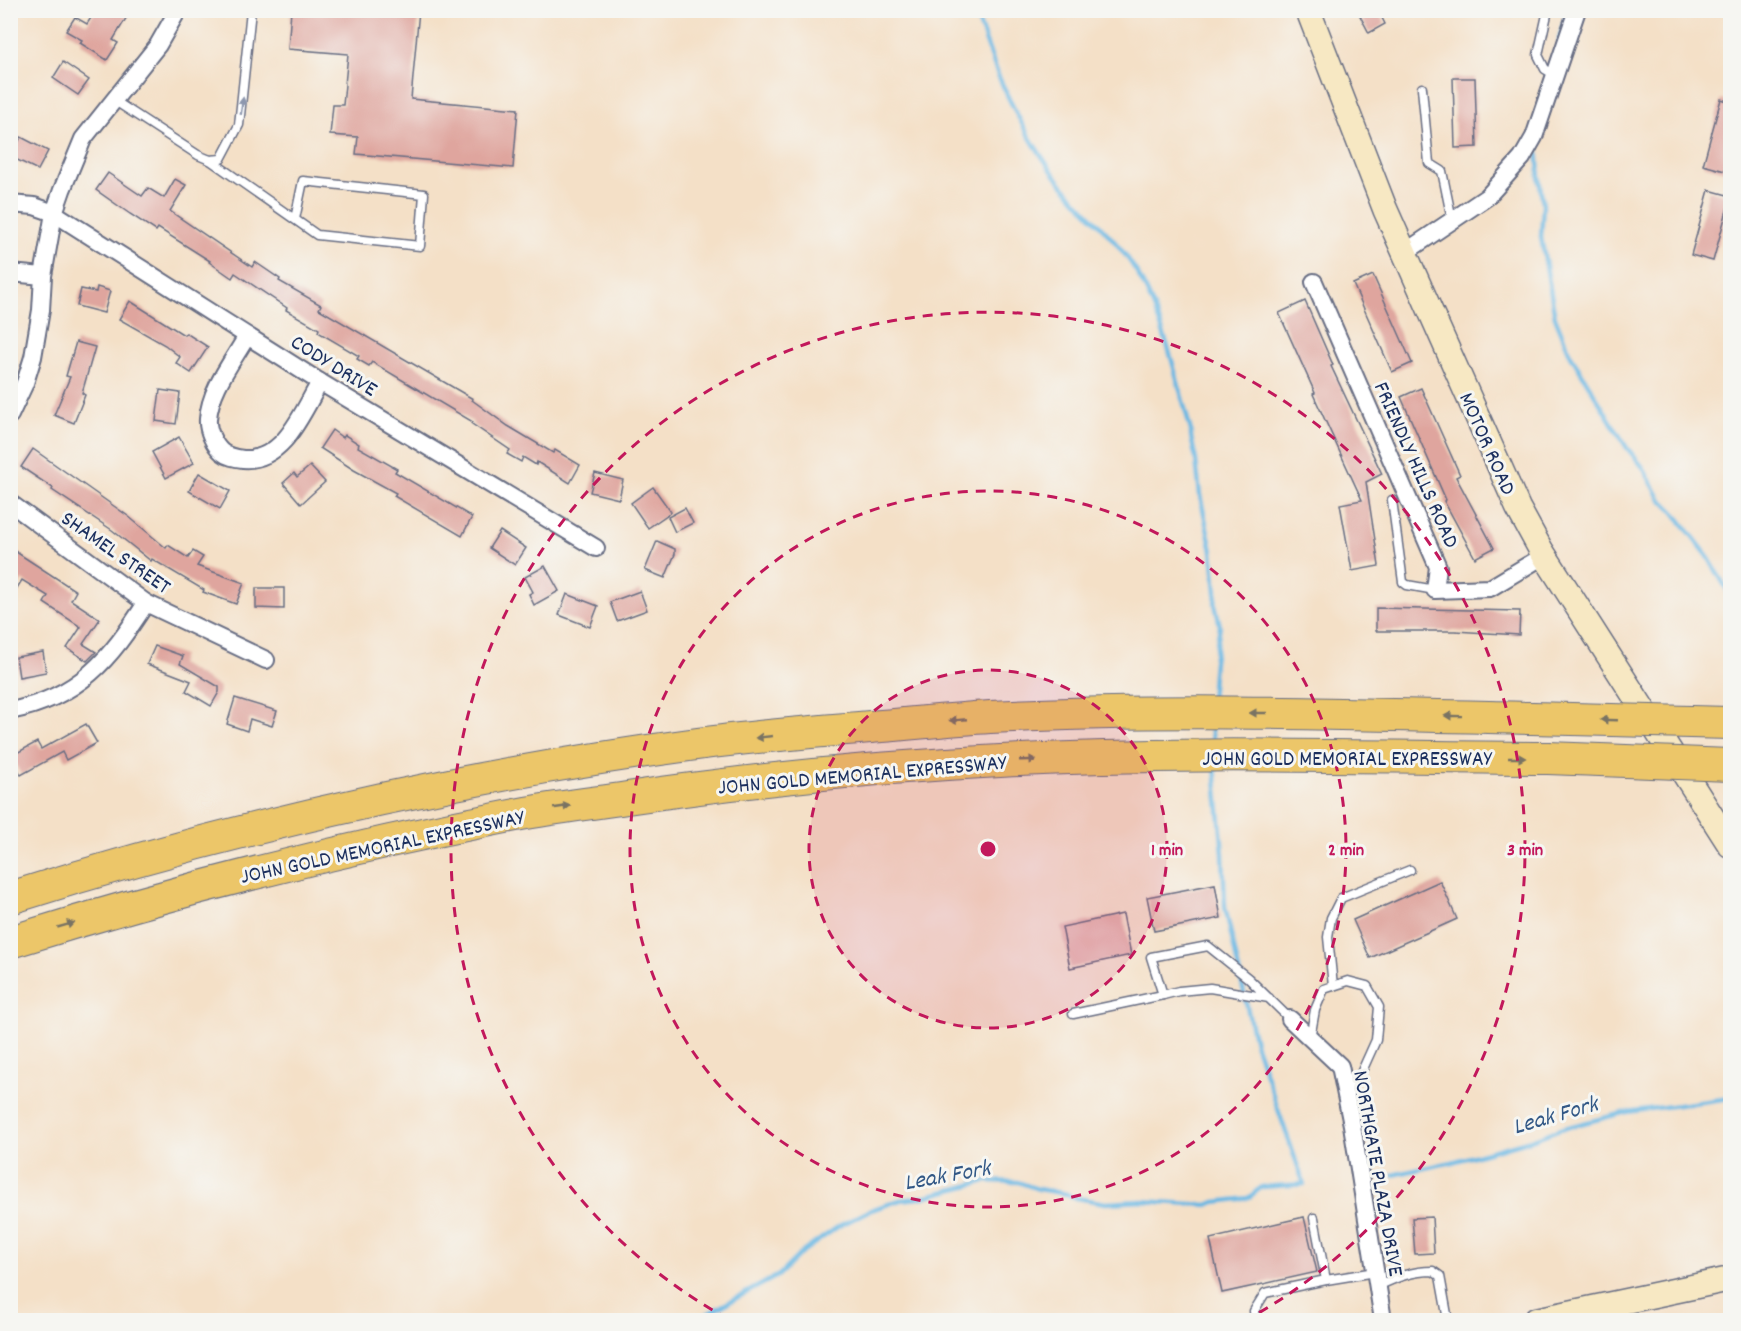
<svg xmlns="http://www.w3.org/2000/svg" width="1741" height="1331" viewBox="0 0 1741 1331" font-family="Dekko,sans-serif">
  <style>
    .lines { fill: none; stroke-linecap: round; stroke-linejoin: round }
    .stream { stroke: #68b7e3; stroke-width: 4.5 }
    .building { fill: #dfa59e }
    .lane-casing { stroke: #676d83; stroke-width: 11 }
    .street-casing { stroke: #676d83; stroke-width: 20 }
    .secondary-casing { stroke: #676d83; stroke-width: 27 }
    .highway-casing { stroke: #676d83; stroke-width: 34 }
    .lane { stroke: #fff; stroke-width: 8 }
    .street { stroke: #fff; stroke-width: 16 }
    .secondary { stroke: #f7e8c3; stroke-width: 24 }
    .highway { stroke: #ecc669; stroke-width: 32 }
    .highway-bridge-casing { stroke: #676d83; stroke-width: 34; stroke-linecap: butt }
    .highway-bridge { stroke: #ecc669; stroke-width: 32 }
    .oneway { fill: #8d97ae }
    .oneway2 { fill: #797363 }
    .ring { fill: none; stroke: #c2185b; stroke-width: 3; stroke-dasharray: 10 8 }
    .labels { text-anchor: middle; stroke-width: 6; stroke-linejoin: round; paint-order: stroke }
    .street-label { font-size: 22px; fill: #1b2f5e; stroke: #f6f6f2 }
    .water-label { font-size: 24px; font-style: italic; fill: #325886; stroke: #f6f6f2 }
    .centre { fill: #c2185b; stroke: #f6f6f2; stroke-width: 3 }
    .ring-label { font-size: 18px; text-anchor: middle; font-weight: bold; fill: #c2185b; stroke: #f6f6f2; stroke-width: 6; stroke-linejoin: round; paint-order: stroke }
  </style>
  <rect width="100%" height="100%" fill="#f6f6f2"/>
  <filter id="ink" filterUnits="userSpaceOnUse"><feTurbulence type="fractalNoise" baseFrequency=".0167" numOctaves="2"/><feDisplacementMap in="SourceGraphic" scale="12" xChannelSelector="R" yChannelSelector="G"/><feConvolveMatrix kernelMatrix="1 2 1 2 8 2 1 2 1" color-interpolation-filters="sRGB"/></filter>
  <filter id="wash" filterUnits="userSpaceOnUse"><feTurbulence type="fractalNoise" baseFrequency=".008" numOctaves="4" result="noise"/><feDisplacementMap in="SourceGraphic" scale="24" xChannelSelector="R" yChannelSelector="G"/><feGaussianBlur stdDeviation="1.35" result="paint"/><feColorMatrix in="noise" values="0 0 0 0 0 0 0 0 0 0 0 0 0 0 0 0 0 1.4 0 .05"/><feComposite in="paint" operator="in"/></filter>
  <g filter="url(#wash)">
    <rect width="100%" height="100%" fill="#f4e0c7"/>
    <g class="lines">
      <g class="stream">
        <path d="M974,10C983,32 990,54 998,75C1012,107 1029,139 1049,167C1077,208 1117,234 1141,280C1166,327 1177,381 1191,431V437L1196,460L1200,495L1212,551L1216,592L1215,604L1220,626L1214,661L1211,701"/>
        <path d="M1559,40L1567,10"/>
        <path d="M1537,144L1539,177L1543,205L1541,237L1555,317L1570,354L1627,448L1642,466L1660,498L1673,511L1707,555L1730,595"/>
        <path d="M1211,725L1213,743"/>
        <path d="M1393,1175L1452,1162L1531,1140L1560,1129L1627,1112L1730,1098"/>
        <path d="M696,1320L779,1275L801,1253L839,1226L871,1210L900,1200L919,1198L986,1181L1018,1182L1038,1189L1067,1194L1071,1197L1106,1203L1142,1201L1208,1205L1215,1202L1248,1198L1262,1187L1304,1184L1255,1043L1225,907L1223,854L1215,767"/>
      </g>
    </g>
    <g id="blocks">
      <g class="building">
        <path d="M96,10H131L113,40L118,43L107,60L80,43L82,40L66,31L75,17L87,24Z"/>
        <path d="M291,10H419L411,99L518,109L513,168L356,154L358,137L330,135L333,105H343L348,54L288,49Z"/>
        <path d="M1357,10H1378L1385,24L1369,33Z"/>
        <path d="M63,62L89,80L78,95L53,78Z"/>
        <path d="M1453,78H1475L1477,147L1455,148Z"/>
        <path d="M1721,99L1731,102V152L1725,171L1703,165Z"/>
        <path d="M21,137L48,151L38,170L11,157Z"/>
        <path d="M108,173L142,196L148,188L164,198L175,179L186,185L170,211L252,267L255,262L280,279L279,281L321,305L319,309L473,399L472,400L508,426L553,453L555,450L580,465L570,483L537,462L536,465L523,457L521,462L507,454L510,450L472,424L473,422L372,362L369,366L357,359L359,356L318,332L319,329L286,310L287,308L235,273L232,278L209,262L210,261L158,228L156,231L130,214L96,190Z"/>
        <path d="M1709,190L1731,196L1713,261L1691,255Z"/>
        <path d="M1373,275L1412,363L1392,372L1353,284Z"/>
        <path d="M97,287L110,291L104,313L77,306L81,289L96,292Z"/>
        <path d="M130,301L184,335L186,333L208,347L191,373L176,363L180,357L165,345L119,319Z"/>
        <path d="M1305,301L1333,365L1331,366L1382,474L1366,482L1379,566L1352,571L1340,504L1362,500L1313,394L1315,393L1279,313Z"/>
        <path d="M76,342L95,347L82,393L85,395L74,423L54,415L70,377L66,376Z"/>
        <path d="M1421,388L1460,475L1456,477L1494,548L1475,558L1444,501L1446,500L1401,397Z"/>
        <path d="M160,390L180,393L176,424L156,421Z"/>
        <path d="M332,430L343,438L345,435L359,444L358,447L397,469L395,472L472,517L462,536L394,496L396,493L354,470L320,448Z"/>
        <path d="M179,437L194,463L166,478L152,452Z"/>
        <path d="M33,449L128,516L166,548L168,545L188,558L193,551L203,557L197,566L244,583L236,604L203,592L204,590L152,559L151,561L112,530L52,490L53,488L21,467Z"/>
        <path d="M310,466L325,482L301,504L283,483L294,473L297,477Z"/>
        <path d="M199,473L230,491L220,509L189,491Z"/>
        <path d="M595,473L623,480L619,499L590,492Z"/>
        <path d="M653,487L671,512L648,528L631,503Z"/>
        <path d="M685,508L693,523L675,532L668,517Z"/>
        <path d="M500,531L526,548L515,565L489,548Z"/>
        <path d="M657,541L675,549V554L665,578L645,570Z"/>
        <path d="M10,548L76,591L71,600L100,619L83,644L96,652L87,661L67,648L81,627L44,603L48,596L22,580L10,599Z"/>
        <path d="M545,566L559,591L534,605L529,594L533,592L525,577Z"/>
        <path d="M256,588H284V609L256,608Z"/>
        <path d="M640,591L647,610L617,621L610,602Z"/>
        <path d="M567,594L598,606L590,627L559,615Z"/>
        <path d="M1376,608L1520,611L1519,635L1455,631H1376Z"/>
        <path d="M155,646L183,656L180,664L219,687V692L211,706L186,691L191,681L147,664Z"/>
        <path d="M43,652L46,672L19,677L16,657Z"/>
        <path d="M235,698L277,711L272,726L250,719L247,731L227,724Z"/>
        <path d="M86,724L97,743L66,760L62,752L21,775L11,756L37,742L41,749Z"/>
        <path d="M1440,881L1457,919L1370,958L1353,920Z"/>
        <path d="M1215,884L1221,918L1154,931L1147,897Z"/>
        <path d="M1123,914L1131,955L1070,968L1062,927Z"/>
        <path d="M1304,1217L1317,1272L1222,1293L1210,1239Z"/>
        <path d="M1432,1217L1434,1253L1415,1254L1412,1218Z"/>
      </g>
    </g>
  </g>
  <g filter="url(#ink)">
    <use href="#blocks" fill-opacity="0" stroke="#676d83" stroke-width="1.5"/>
    <g class="lines">
      <defs>
        <g id="lane">
          <path d="M1548,10L1538,55L1545,69L1555,75"/>
          <path d="M1422,88L1429,163L1442,171L1452,220"/>
          <path d="M115,101L198,155L210,160L221,159L239,125L251,10"/>
          <path d="M210,160L317,235L420,246L424,194L303,181L295,219"/>
          <path d="M1392,500L1403,582L1407,585L1435,590"/>
          <path d="M1333,986L1328,937L1331,918L1341,898L1410,870"/>
          <path d="M1269,998L1210,988L1179,991L1163,995L1151,957L1208,946L1248,978L1290,1019"/>
          <path d="M1073,1014L1163,995"/>
          <path d="M1310,1038L1315,1010L1324,989L1348,981L1367,986L1379,1007L1376,1040L1362,1071L1348,1094"/>
          <path d="M1326,1280L1375,1272"/>
          <path d="M1378,1286C1397,1277 1412,1271 1433,1271L1440,1276L1448,1320"/>
          <path d="M1255,1320L1254,1311L1265,1293L1326,1280L1314,1218"/>
        </g>
        <g id="street">
          <path d="M10,204L34,206L54,213L320,382L596,548"/>
          <path d="M1404,253L1487,197L1522,158L1534,137L1577,10"/>
          <path d="M10,273L43,276"/>
          <path d="M1314,282L1438,567L1435,590L1490,588L1545,555"/>
          <path d="M247,336C233,361 210,389 208,419C207,430 214,445 222,452C228,457 235,458 243,459C284,462 303,411 320,382"/>
          <path d="M10,415L25,383L33,357L41,310L43,276L54,213L62,190L83,139L158,45L178,10"/>
          <path d="M10,503L146,603L266,660"/>
          <path d="M10,711C80,697 110,659 146,603"/>
          <path d="M1290,1019L1340,1066L1352,1125L1383,1320"/>
        </g>
        <g id="secondary">
          <path d="M1308,10L1385,209L1518,508L1541,550L1730,845"/>
          <path d="M1536,1320L1730,1279"/>
        </g>
        <g id="highway">
          <path d="M10,898C234,827 465,775 697,744C758,736 821,731 882,726C918,723 954,719 990,717C1171,708 1352,714 1532,718"/>
          <path d="M10,942C180,889 352,846 526,813C559,807 593,803 627,798C750,780 875,767 1000,761C1182,751 1365,757 1548,758"/>
        </g>
      </defs>
      <use href="#lane" class="lane-casing"/>
      <use href="#street" class="street-casing"/>
      <use href="#secondary" class="secondary-casing"/>
      <use href="#highway" class="highway-casing"/>
      <use href="#lane" class="lane"/>
      <use href="#street" class="street"/>
      <use href="#secondary" class="secondary"/>
      <use href="#highway" class="highway"/>
      <defs>
        <g id="highway-bridge">
          <path d="M1532,718L1730,723"/>
          <path d="M1548,758L1730,765"/>
        </g>
      </defs>
      <use href="#highway-bridge" class="highway-bridge-casing"/>
      <use href="#highway-bridge" class="highway-bridge"/>
    </g>
    <defs><path id="oneway-solid" d="M-6-.8H1V-3.2L6.5 0L1 3.2V.8H-6Z" transform="scale(1.5)"/></defs>
    <use class="oneway" href="#oneway-solid" transform="translate(242 106) rotate(-82)"/>
    <g class="oneway2">
      <use href="#oneway-solid" transform="translate(1258 713) rotate(-180)"/>
      <use href="#oneway-solid" transform="translate(1453 716) rotate(-179)"/>
      <use href="#oneway-solid" transform="translate(958 720) rotate(175)"/>
      <use href="#oneway-solid" transform="translate(1609 720) rotate(-178)"/>
      <use href="#oneway-solid" transform="translate(764 737) rotate(174)"/>
      <use href="#oneway-solid" transform="translate(1517 758)"/>
      <use href="#oneway-solid" transform="translate(1028 760) rotate(-2)"/>
      <use href="#oneway-solid" transform="translate(562 807) rotate(-8)"/>
      <use href="#oneway-solid" transform="translate(66 925) rotate(-16)"/>
    </g>
  </g>
  <circle cx="988" cy="849" r="179" fill="#c2185b" fill-opacity=".12"/>
  <g class="ring">
    <circle cx="988" cy="849" r="179"/>
    <circle cx="988" cy="849" r="358"/>
    <path d="M728 1319A537 537 0 1 1 1248 1319"/>
  </g>
  <g class="labels">
    <g class="street-label">
      <text transform="translate(335 364) rotate(32)" y="8">CODY DRIVE</text>
      <text transform="translate(1489 443) rotate(66)" y="8">MOTOR ROAD</text>
      <text transform="translate(1418 464) rotate(66)" y="8">FRIENDLY HILLS ROAD</text>
      <text transform="translate(117 551) rotate(35)" y="8">SHAMEL STREET</text>
      <text x="1347" y="765">JOHN GOLD MEMORIAL EXPRESSWAY</text>
      <text transform="translate(862 773) rotate(-5)" y="8">JOHN GOLD MEMORIAL EXPRESSWAY</text>
      <text transform="translate(382 845) rotate(-12)" y="8">JOHN GOLD MEMORIAL EXPRESSWAY</text>
      <text transform="translate(1380 1173) rotate(80)" y="8">NORTHGATE PLAZA DRIVE</text>
    </g>
    <g class="water-label">
      <text transform="translate(1555 1114) rotate(-16)" y="8">Leak Fork</text>
      <text transform="translate(947 1174) rotate(-10)" y="8">Leak Fork</text>
    </g>
  </g>
  <circle cx="988" cy="849" r="9" class="centre"/>
  <g class="ring-label">
    <text x="1167" y="855">1 min</text>
    <text x="1346" y="855">2 min</text>
    <text x="1525" y="855">3 min</text>
  </g>
  <rect width="1741" height="1331" fill="none" stroke="#f6f6f2" stroke-width="36"/>
</svg>
